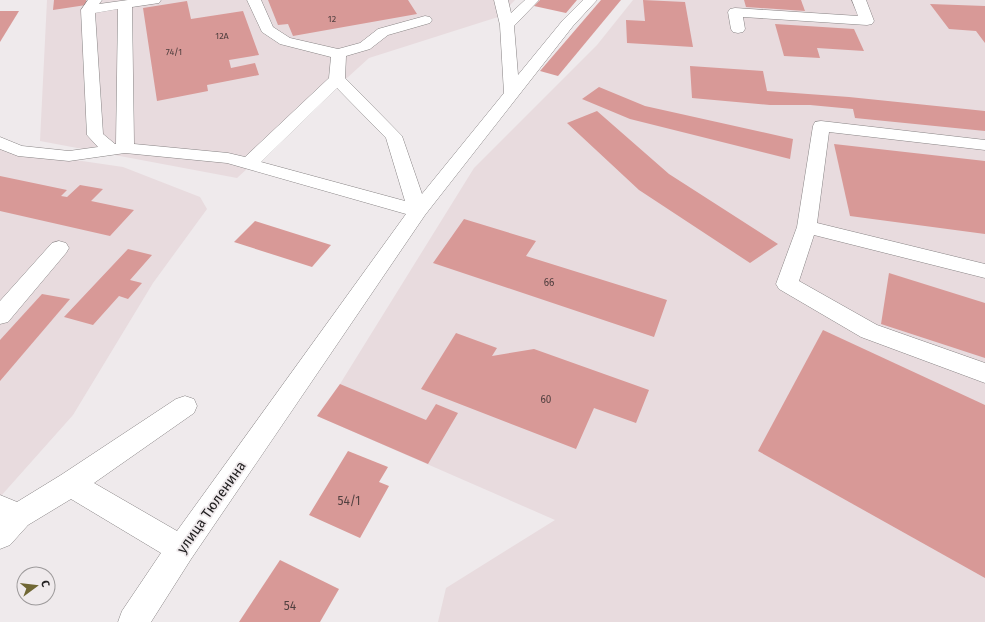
<svg xmlns="http://www.w3.org/2000/svg" width="985" height="622" viewBox="0 0 985 622" font-family="'Fira Sans',sans-serif">
  <style>
    .built { fill: #e8dbde }
    .building { fill: #d89997 }
    .lines { fill: none; stroke-linecap: round; stroke-linejoin: round }
    .minor-casing { stroke: #888485; stroke-width: 1 }
    .minor { fill: #fff; fill-rule: evenodd }
    .labels { text-anchor: middle; stroke-width: 3.5; stroke-linejoin: round; paint-order: stroke }
    .far-number-label { font-size: 9px; fill: #503f3f }
    .number-label { font-size: 10px; fill: #503f3f }
    .near-number-label { font-size: 12px; fill: #503f3f }
    .near-street-label { font-size: 14px; fill: #232122; stroke: #efeaec }
  </style>
  <rect width="100%" height="100%" fill="#efeaec"/>
  <g class="built">
    <path d="M47,0H515L498,17L369,58L237,178L40,141Z"/>
    <path d="M633,0H985V622H438L446,588L555,520L317,416L340,384L474,168L597,45Z"/>
    <path d="M0,149L123,167L200,197L207,209L153,283L73,415L0,497Z"/>
  </g>
  <g class="building">
    <path d="M54,0H86V5L53,10Z"/>
    <path d="M268,0H408L417,14L293,36L288,24L278,25Z"/>
    <path d="M540,0H577L566,13L534,6Z"/>
    <path d="M601,0H621L558,76L540,71Z"/>
    <path d="M643,0L685,2L693,47L627,43L626,20L645,21Z"/>
    <path d="M744,0H801L805,11L746,7Z"/>
    <path d="M187,1L191,19L243,11L259,55L229,60L231,68L255,63L259,75L207,85L208,91L157,101L143,8Z"/>
    <path d="M930,4L985,6V43L976,31L949,29Z"/>
    <path d="M0,11H19L0,42Z"/>
    <path d="M775,24L854,29L864,51L817,48L820,58L784,56Z"/>
    <path d="M690,66L763,71L767,91L849,97L985,111V131L855,118L853,109L810,105H770L692,98Z"/>
    <path d="M599,87L645,106L793,139L790,159L630,119L582,99Z"/>
    <path d="M597,111L669,174L778,244L750,263L639,190L567,123Z"/>
    <path d="M834,144L985,161V234L850,216Z"/>
    <path d="M0,176L67,190L61,196L67,197L80,185L103,189L91,201L134,210L110,236L0,211Z"/>
    <path d="M464,219L536,241L526,256L667,300L654,337L433,263Z"/>
    <path d="M255,221L331,245L312,267L234,242Z"/>
    <path d="M128,249L152,255L130,280L142,283L128,299L119,296L93,325L64,317Z"/>
    <path d="M889,273L985,303V358L881,324Z"/>
    <path d="M42,294L70,299L0,381V340Z"/>
    <path d="M823,330L985,405V578L758,451Z"/>
    <path d="M456,333L497,348L492,356L534,349L649,390L636,423L594,408L576,449L421,389Z"/>
    <path d="M340,384L426,420L436,404L458,413L428,464L317,416Z"/>
    <path d="M348,451L388,467L379,482L389,486L360,538L309,515Z"/>
    <path d="M280,560L339,589L320,622H239Z"/>
  </g>
  <g class="lines">
    <defs>
      <g id="minor">
        <path d="M88,0H102L99,4L128,0H161L159,3L132,7L134,144L228,153L245,157L329,78L331,57L280,44L262,32L247,0H261L273,27L290,38L338,49L360,43L378,29L425,16L430,17L432,20L430,23L388,35L370,49L346,56L345,78L402,136L422,194L504,93L500,25L494,0H508L511,13L525,0H539L514,26L518,75L563,20L583,0H597L573,26L425,215L191,559L151,622H118L122,611L161,553L71,499L28,525L10,545L0,549V495L17,502L61,475L176,399L185,396L194,399L197,406L194,413L94,483L177,531L406,214L227,163L125,153L69,161L18,156L0,149V137L22,146L69,151L98,147L87,135L81,10ZM118,9L116,144H115L103,134L95,13ZM337,88L386,138L405,201L261,162Z"/>
        <path d="M852,0H866L874,21L872,24L867,25L743,17L745,29L743,32L738,33L733,32L731,29L728,12L730,9L735,8L858,16Z"/>
        <path d="M821,121L985,140V150L829,132L817,223L985,264V278L814,235L799,281L877,325L985,363V383L861,337L779,289L776,284L797,227L813,126L815,122Z"/>
        <path d="M59,241L66,243L69,248L66,253L8,322L0,324V301L52,243Z"/>
      </g>
    </defs>
    <use href="#minor" class="minor-casing"/>
    <use href="#minor" class="minor"/>
  </g>
  <g class="labels">
    <g class="far-number-label">
      <text x="332" y="22">12</text>
      <text x="222" y="39">12А</text>
      <text x="174" y="55">74/1</text>
    </g>
    <g class="number-label">
      <text x="549" y="286">66</text>
      <text x="546" y="403">60</text>
    </g>
    <g class="near-number-label">
      <text x="349" y="505">54/1</text>
      <text x="290" y="610">54</text>
    </g>
    <g class="near-street-label">
      <text transform="translate(211 507) rotate(-55)" y="5">улица Тюленина</text>
    </g>
  </g>
  <g transform="translate(36 586) rotate(75)"><circle r="19" fill="#efeaec" stroke="#9d9a9b"/>
  <path d="M0-3L7 15L0 10L-7 15Z" fill="#706734"/>
  <text y="-6" font-size="11" font-weight="bold" text-anchor="middle" fill="#232122">С</text>
  </g>
</svg>
